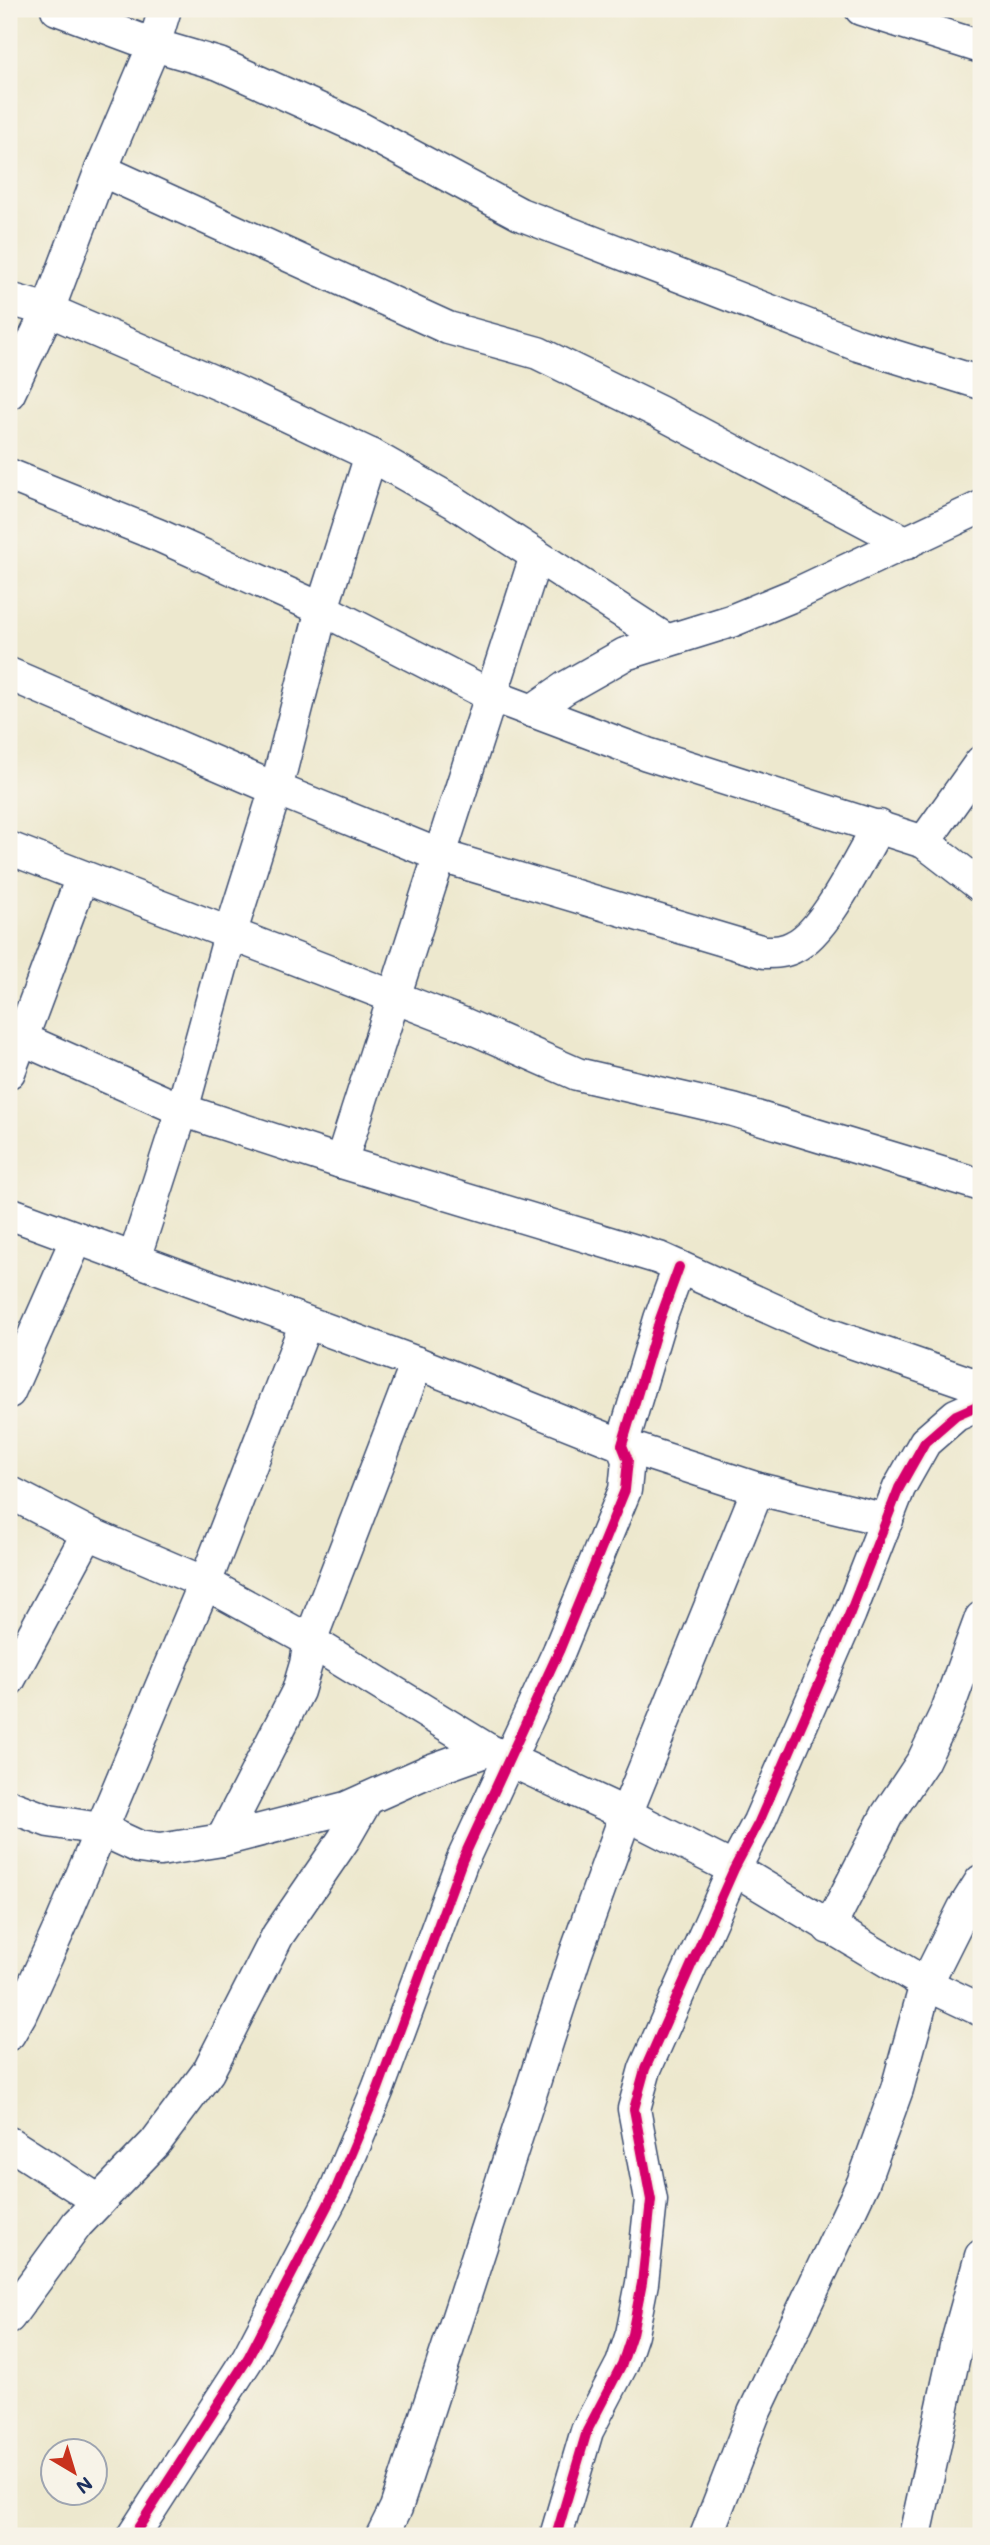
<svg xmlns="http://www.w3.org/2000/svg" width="990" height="2545" viewBox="0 0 990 2545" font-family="Mali,sans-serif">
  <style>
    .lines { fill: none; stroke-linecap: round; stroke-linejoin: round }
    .minor-casing { stroke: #3a4b6f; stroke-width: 35 }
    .minor { stroke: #fff; stroke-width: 32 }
    .cycleway-casing { stroke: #f7f3e8; stroke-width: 15 }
    .cycleway { stroke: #d6006c; stroke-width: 10 }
  </style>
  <rect width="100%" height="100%" fill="#f7f3e8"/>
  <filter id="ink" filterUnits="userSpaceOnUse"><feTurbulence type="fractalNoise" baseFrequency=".0143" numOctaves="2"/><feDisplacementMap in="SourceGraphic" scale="14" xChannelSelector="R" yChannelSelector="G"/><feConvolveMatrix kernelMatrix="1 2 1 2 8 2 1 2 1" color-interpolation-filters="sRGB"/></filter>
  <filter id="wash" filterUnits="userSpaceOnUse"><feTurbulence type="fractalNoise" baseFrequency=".00686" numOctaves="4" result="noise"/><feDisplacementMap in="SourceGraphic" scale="28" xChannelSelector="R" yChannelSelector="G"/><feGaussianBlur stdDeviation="1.57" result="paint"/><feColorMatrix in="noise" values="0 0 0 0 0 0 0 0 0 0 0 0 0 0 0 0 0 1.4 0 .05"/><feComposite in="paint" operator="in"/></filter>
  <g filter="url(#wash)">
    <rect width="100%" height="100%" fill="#ede8ce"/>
  </g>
  <g filter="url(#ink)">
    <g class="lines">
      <defs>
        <g id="minor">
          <path d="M57,9L154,45L219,64L352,124L520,214L858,345L981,383"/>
          <path d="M861,9L981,47"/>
          <path d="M101,170L448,328L538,353L659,412L907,543"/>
          <path d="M9,299L48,310L235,391L371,455L454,502L666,640"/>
          <path d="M9,393L48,310L101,170L154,45L165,9"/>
          <path d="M9,475L158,535L322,609L490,695L647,754L924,842L981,886"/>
          <path d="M9,674L276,789L441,856L764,952C775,952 785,952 795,946C826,931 860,857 879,826"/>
          <path d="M532,711L565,688L625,654L731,621L794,595L981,507"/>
          <path d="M924,842L981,762"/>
          <path d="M9,848L461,1023L577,1074L733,1110L981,1185"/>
          <path d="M9,1033L182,1110L341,1162L659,1258L825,1333L981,1387"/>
          <path d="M9,1072L82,877"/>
          <path d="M341,1162L536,556"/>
          <path d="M9,1213L417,1363L622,1445L758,1489L887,1520"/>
          <path d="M134,1259L182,1110L230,935L276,789L322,609L371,455"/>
          <path d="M9,1392L77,1238"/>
          <path d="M9,1492L88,1533L205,1583L310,1641L488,1750"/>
          <path d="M9,1680L88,1533"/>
          <path d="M9,1806L49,1821L100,1829L139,1847L160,1850L222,1840L346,1808L429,1771L488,1750L626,1814L734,1869L926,1984L981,2010"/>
          <path d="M222,1840L298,1691L306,1664L310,1641L417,1363"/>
          <path d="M829,1928L887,1815L923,1761L947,1711L981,1618"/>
          <path d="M9,2034L20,2015L61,1925L205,1583L306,1323"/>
          <path d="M9,2143L99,2201"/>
          <path d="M9,2317L77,2224L155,2143L208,2072L278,1935L344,1839L367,1799"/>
          <path d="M133,2536L248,2358L336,2189L378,2089L462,1861L559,1651L625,1490L628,1460L622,1445L660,1319L679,1267"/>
          <path d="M382,2536L396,2508L576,1953L626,1814L758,1489"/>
          <path d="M556,2536L587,2431L622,2364L632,2334L642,2283L651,2200L634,2109L645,2069L734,1869L759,1822L850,1613L899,1488L925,1442L956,1415L981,1404"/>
          <path d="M706,2536L754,2413L863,2183L897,2089L926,1984L964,1908L981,1881"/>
          <path d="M915,2536L956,2346L981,2256"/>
        </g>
      </defs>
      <use href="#minor" class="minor-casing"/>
      <use href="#minor" class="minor"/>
      <defs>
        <g id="cycleway">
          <path d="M133,2536L248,2358L336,2189L378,2089L462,1861L559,1651L625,1490L628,1460L622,1445L660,1319L679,1267"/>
          <path d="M556,2536L587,2431L622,2364L632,2334L642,2283L651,2200L634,2109L645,2069L734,1869L759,1822L850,1613L899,1488L925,1442L956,1415L981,1404"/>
        </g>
      </defs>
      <use href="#cycleway" class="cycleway-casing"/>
      <use href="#cycleway" class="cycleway"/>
    </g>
  </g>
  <rect width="990" height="2545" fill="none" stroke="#f7f3e8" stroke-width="35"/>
  <g transform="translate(74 2472) rotate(142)"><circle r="33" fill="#f7f3e8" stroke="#9fa5b1" stroke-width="2"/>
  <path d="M0-5L12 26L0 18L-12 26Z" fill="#c8321e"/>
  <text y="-10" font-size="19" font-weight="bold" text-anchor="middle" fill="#1b2f5e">N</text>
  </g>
</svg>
